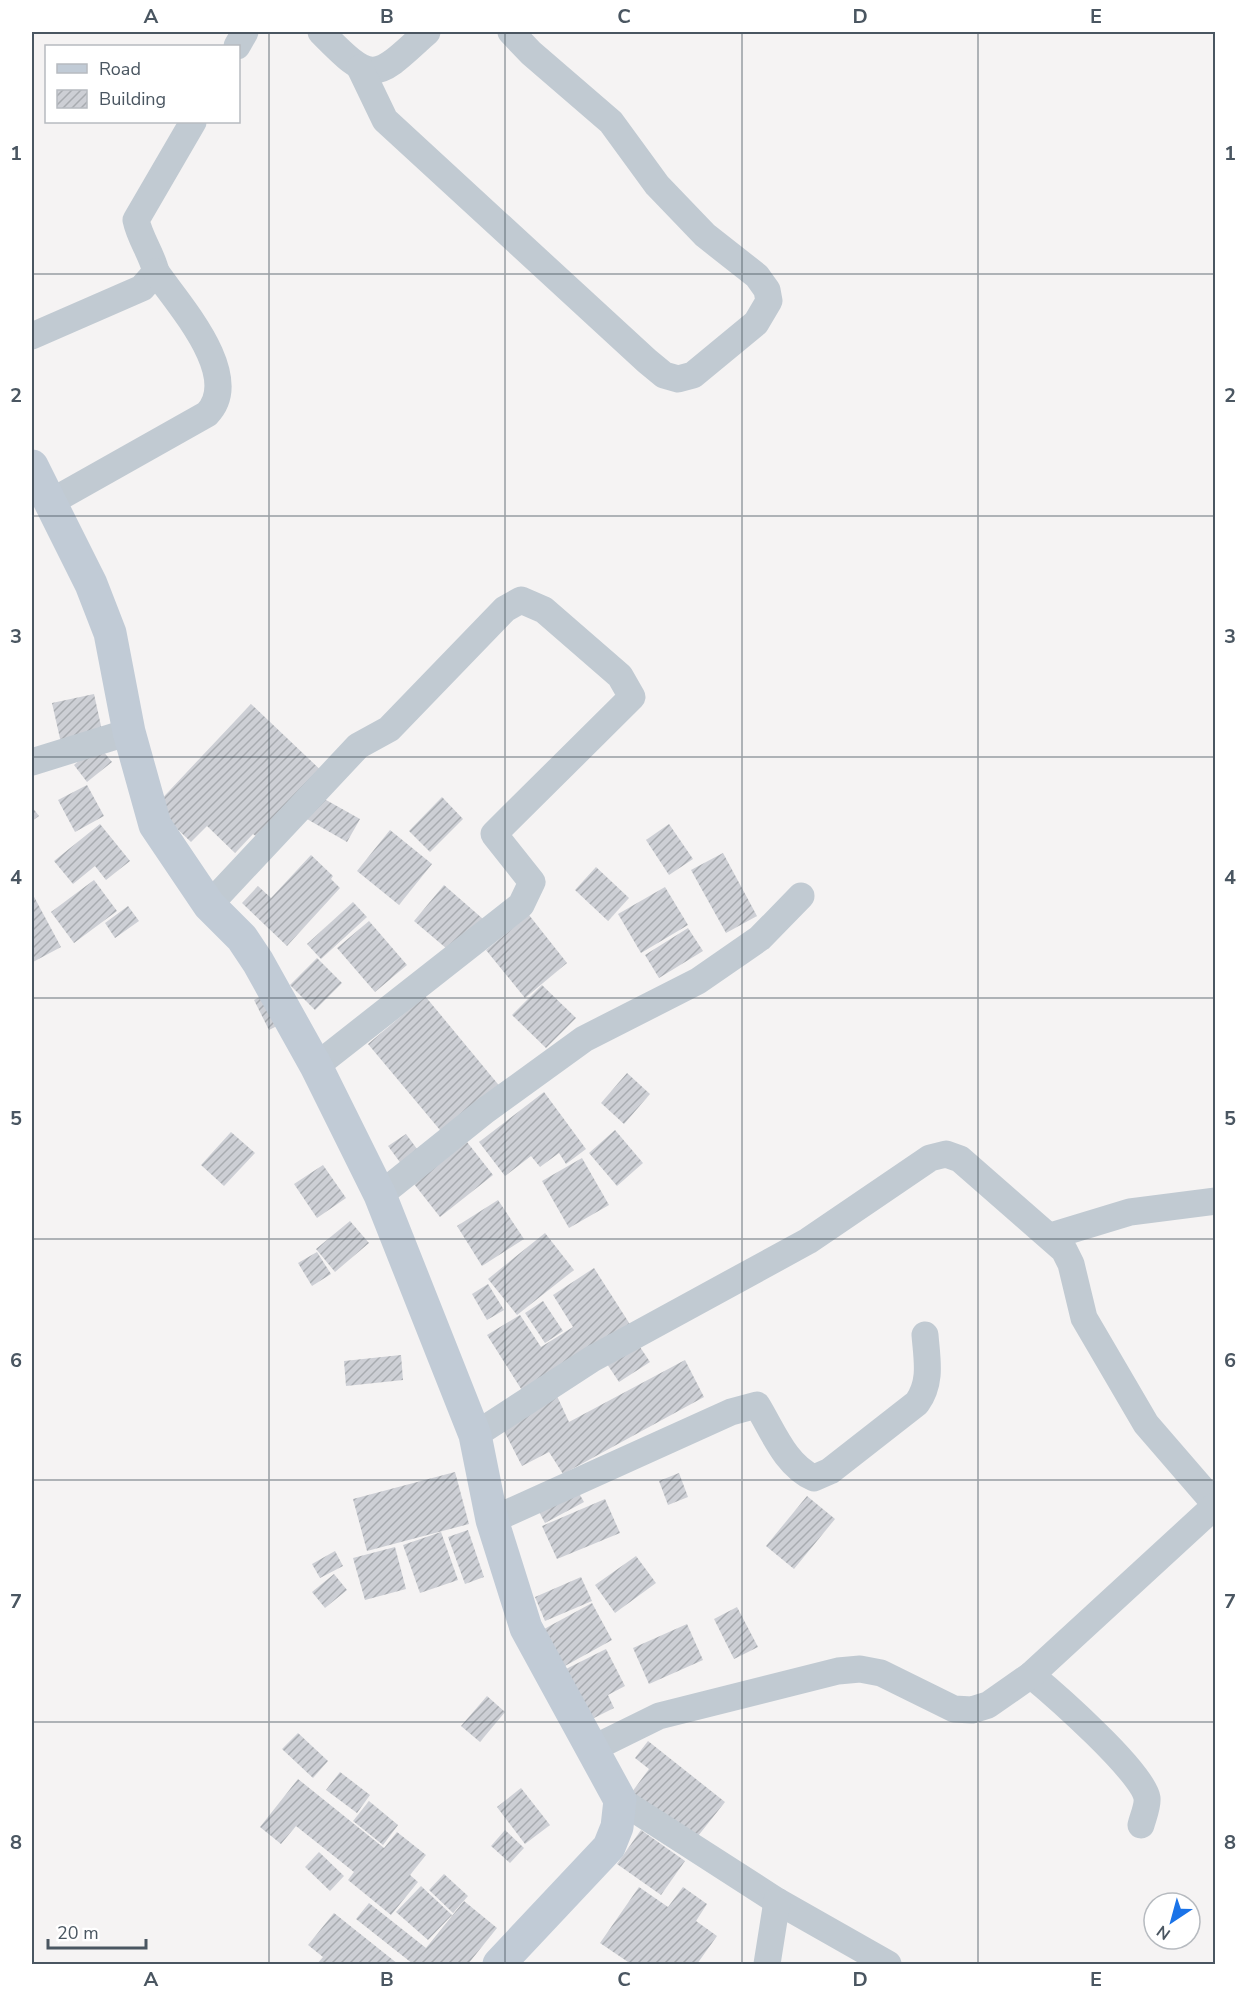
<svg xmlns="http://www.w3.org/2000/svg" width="1247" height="1996" viewBox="0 0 1247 1996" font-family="'Nunito Sans',sans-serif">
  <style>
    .building { fill: url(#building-hatch) }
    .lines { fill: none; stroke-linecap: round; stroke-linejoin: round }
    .street { stroke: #c1cad2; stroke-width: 27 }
    .secondary { stroke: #c1cbd6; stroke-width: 33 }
    .grid { fill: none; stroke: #4a5661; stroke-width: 1.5; stroke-opacity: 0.55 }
    .neatline { fill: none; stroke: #4a5661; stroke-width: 2 }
    .grid-label { font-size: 20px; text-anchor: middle; font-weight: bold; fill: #4a5661 }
  </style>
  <defs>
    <pattern id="building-hatch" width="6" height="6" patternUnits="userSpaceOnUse" patternTransform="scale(1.5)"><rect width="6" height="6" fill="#cdcfd5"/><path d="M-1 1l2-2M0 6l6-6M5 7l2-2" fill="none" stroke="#a8abb0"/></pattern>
  </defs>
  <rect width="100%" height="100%" fill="#f5f3f3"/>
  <g class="building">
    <path d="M94,694L103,735L61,743L52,703Z"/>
    <path d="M251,704L328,777L257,837L253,834L235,853L207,826L191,842L154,807Z"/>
    <path d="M98,745L112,762L87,782L74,765Z"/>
    <path d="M87,785L104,816L75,832L58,800Z"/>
    <path d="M319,796L360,819L347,842L307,819Z"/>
    <path d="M442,797L463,819L430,852L409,831Z"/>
    <path d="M32,807L39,816L32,821Z"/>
    <path d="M100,824L130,861L106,880L95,866L73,884L54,861Z"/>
    <path d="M669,824L693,859L669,875L646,840Z"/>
    <path d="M390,830L432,864L399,905L357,871Z"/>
    <path d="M723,853L757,916L726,933L691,870Z"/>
    <path d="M311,855L333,876L331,879L340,888L287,946L242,903L258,886L271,898Z"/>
    <path d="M596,867L629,898L608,921L575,890Z"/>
    <path d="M94,880L117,911L74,943L51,912Z"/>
    <path d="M444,885L483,919L453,954L414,921Z"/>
    <path d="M665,887L688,925L641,953L618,914Z"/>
    <path d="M32,893L61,947L33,962L32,960Z"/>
    <path d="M353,902L367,917L321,959L307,944Z"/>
    <path d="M128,906L139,921L115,938L105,923Z"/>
    <path d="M529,915L567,963L525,998L486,950Z"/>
    <path d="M369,921L407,965L375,992L337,948Z"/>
    <path d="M688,928L703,951L659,978L645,955Z"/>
    <path d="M317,958L342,983L315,1010L290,985Z"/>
    <path d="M542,985L576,1018L546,1048L512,1015Z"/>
    <path d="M267,993L283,1023L269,1030L254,1000Z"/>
    <path d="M425,996L502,1089L445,1136L368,1044Z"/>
    <path d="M627,1073L650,1094L624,1124L601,1103Z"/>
    <path d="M544,1092L586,1149L566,1164L559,1153L540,1167L531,1156L505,1176L479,1142Z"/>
    <path d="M615,1130L643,1163L617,1186L589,1153Z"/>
    <path d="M231,1132L255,1153L224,1186L201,1165Z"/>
    <path d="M406,1134L420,1153L402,1165L388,1146Z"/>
    <path d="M467,1142L493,1175L440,1217L414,1184Z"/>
    <path d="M582,1158L609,1205L569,1228L542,1181Z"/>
    <path d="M323,1165L346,1198L317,1218L294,1184Z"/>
    <path d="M498,1200L524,1239L482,1266L457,1226Z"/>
    <path d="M350,1221L369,1243L335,1272L316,1249Z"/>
    <path d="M545,1233L574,1270L517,1315L488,1279Z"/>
    <path d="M317,1252L331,1274L312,1286L298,1263Z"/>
    <path d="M594,1268L633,1329L525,1395L487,1335L520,1315L541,1347L573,1327L553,1295Z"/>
    <path d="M488,1284L504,1310L487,1320L472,1294Z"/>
    <path d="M543,1301L563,1331L545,1343L525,1313Z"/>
    <path d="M634,1338L650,1362L619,1382L603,1358Z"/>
    <path d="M401,1355L403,1380L346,1386L344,1361Z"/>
    <path d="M685,1360L704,1397L563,1474L549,1452L522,1466L500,1423L556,1394L569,1422Z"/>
    <path d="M455,1472L469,1524L367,1551L353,1499Z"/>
    <path d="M679,1473L688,1497L668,1505L659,1481Z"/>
    <path d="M576,1488L584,1502L545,1523L537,1508Z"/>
    <path d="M807,1496L835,1519L794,1569L766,1546Z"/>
    <path d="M605,1499L620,1533L557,1559L542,1526Z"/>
    <path d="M468,1530L484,1577L465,1584L448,1537Z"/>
    <path d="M441,1532L458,1580L420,1593L403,1545Z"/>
    <path d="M395,1547L406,1589L365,1600L353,1558Z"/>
    <path d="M335,1551L343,1566L320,1578L312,1564Z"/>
    <path d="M636,1556L656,1583L615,1613L595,1585Z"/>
    <path d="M334,1574L347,1590L325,1608L312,1592Z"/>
    <path d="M581,1577L592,1601L545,1621L535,1597Z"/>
    <path d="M592,1603L612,1640L554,1672L535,1634Z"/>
    <path d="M737,1607L758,1647L734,1659L714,1619Z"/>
    <path d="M687,1624L703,1660L649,1684L633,1648Z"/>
    <path d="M606,1649L625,1686L608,1695L614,1708L582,1724L556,1674Z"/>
    <path d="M487,1696L505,1712L480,1742L461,1726Z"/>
    <path d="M298,1733L328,1761L313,1778L282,1749Z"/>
    <path d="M648,1741L725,1802L694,1841L632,1792L649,1769L635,1758Z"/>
    <path d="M340,1772L370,1795L357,1813L326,1790Z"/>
    <path d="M298,1779L384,1848L397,1832L426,1855L410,1875L418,1882L391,1915L348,1880L354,1872L296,1826L281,1844L260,1827Z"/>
    <path d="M521,1788L550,1825L525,1844L497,1807Z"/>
    <path d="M369,1801L398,1825L383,1845L353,1821Z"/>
    <path d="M505,1830L524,1848L510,1863L491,1846Z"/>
    <path d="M641,1830L685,1861L661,1895L617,1864Z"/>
    <path d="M319,1852L344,1876L330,1891L305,1867Z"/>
    <path d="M444,1874L468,1896L453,1913L429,1890Z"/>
    <path d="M421,1886L452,1915L428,1940L396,1912Z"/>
    <path d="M639,1887L668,1907L683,1887L707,1904L696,1921L717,1936L697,1964H631L600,1943Z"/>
    <path d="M464,1901L497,1928L468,1964H413L356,1919L369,1903L426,1948Z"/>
    <path d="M334,1913L398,1964H317L323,1957L308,1945Z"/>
  </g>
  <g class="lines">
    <g class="street">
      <path d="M321,32C373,85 374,81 427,32"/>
      <path d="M237,46L245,32"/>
      <path d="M360,68L385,120L647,361L664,375L678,379L693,375L756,323L769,301L767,290L757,276L705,235L657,185L611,122L531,53L511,32"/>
      <path d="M32,336L142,288L156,272C152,254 140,239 136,220L193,122"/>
      <path d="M49,503L207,414C244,376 178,304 156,272"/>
      <path d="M32,762L129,732"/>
      <path d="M209,905L358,746L389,729L505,609L521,600L544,610L620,676L632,697L494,834L532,882L521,905L316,1066"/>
      <path d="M380,1195L486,1110L584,1039L698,981L760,938L801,896"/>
      <path d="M1051,1236L1130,1212L1216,1201"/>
      <path d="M475,1435L592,1359L808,1241L930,1158L946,1154L960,1159L1064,1250L1071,1264L1084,1318L1146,1424L1216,1505"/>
      <path d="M492,1520L731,1412L757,1405C773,1431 785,1465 814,1478L830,1471L917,1403C932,1382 927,1360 925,1335"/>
      <path d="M1031,1675C1054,1694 1143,1772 1147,1798C1148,1806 1143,1817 1141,1825"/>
      <path d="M594,1748L659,1716L838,1671L860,1669L881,1673L954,1709L972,1710L988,1705L1031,1675L1216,1505"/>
      <path d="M620,1800L777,1901L888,1964"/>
      <path d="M767,1964L777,1901"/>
    </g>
    <path class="secondary" d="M32,466L91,584L110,633L129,732L155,825L209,905L242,938L258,962L316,1066L380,1195L475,1435L492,1520L526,1628L620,1800L617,1827L609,1847L499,1964"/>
  </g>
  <path class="grid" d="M269,32V1964M505,32V1964M742,32V1964M978,32V1964M32,274H1216M32,516H1216M32,757H1216M32,998H1216M32,1239H1216M32,1480H1216M32,1722H1216"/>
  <rect width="1247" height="1996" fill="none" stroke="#ffffff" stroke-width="66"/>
  <rect x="45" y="45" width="195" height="78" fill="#ffffff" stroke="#b7bbc0" stroke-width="1.5"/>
  <rect x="57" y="64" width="30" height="9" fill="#c1cbd6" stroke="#b7bbc0" stroke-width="1.5"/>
  <text x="99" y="75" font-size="18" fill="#4a5661">Road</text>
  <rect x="57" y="90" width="30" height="18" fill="url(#building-hatch)" stroke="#b7bbc0" stroke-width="1.5"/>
  <text x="99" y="105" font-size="18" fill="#4a5661">Building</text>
  <g transform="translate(1172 1921) rotate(216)"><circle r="28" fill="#ffffff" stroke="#b7bbc0" stroke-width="1.5"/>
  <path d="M0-4.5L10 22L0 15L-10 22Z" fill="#1a73e8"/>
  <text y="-9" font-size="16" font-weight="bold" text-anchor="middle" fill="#4a5661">N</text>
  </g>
  <path d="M48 1939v9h98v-9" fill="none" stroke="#4a5661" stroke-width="3"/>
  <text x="57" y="1939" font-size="18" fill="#4a5661" stroke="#ffffff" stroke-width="4.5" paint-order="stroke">20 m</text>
  <rect x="33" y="33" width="1181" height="1930" class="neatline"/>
  <g class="grid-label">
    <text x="151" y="23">A</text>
    <text x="387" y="23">B</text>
    <text x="624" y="23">C</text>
    <text x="860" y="23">D</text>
    <text x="1096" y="23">E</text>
    <text x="16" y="160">1</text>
    <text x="1230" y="160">1</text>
    <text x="16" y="402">2</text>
    <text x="1230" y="402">2</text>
    <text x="16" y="643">3</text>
    <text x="1230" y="643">3</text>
    <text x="16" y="884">4</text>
    <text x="1230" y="884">4</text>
    <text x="16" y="1125">5</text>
    <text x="1230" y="1125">5</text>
    <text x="16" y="1367">6</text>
    <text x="1230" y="1367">6</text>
    <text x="16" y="1608">7</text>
    <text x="1230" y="1608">7</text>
    <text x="16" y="1849">8</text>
    <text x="1230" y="1849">8</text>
    <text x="151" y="1986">A</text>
    <text x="387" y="1986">B</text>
    <text x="624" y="1986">C</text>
    <text x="860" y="1986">D</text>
    <text x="1096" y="1986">E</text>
  </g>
</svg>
